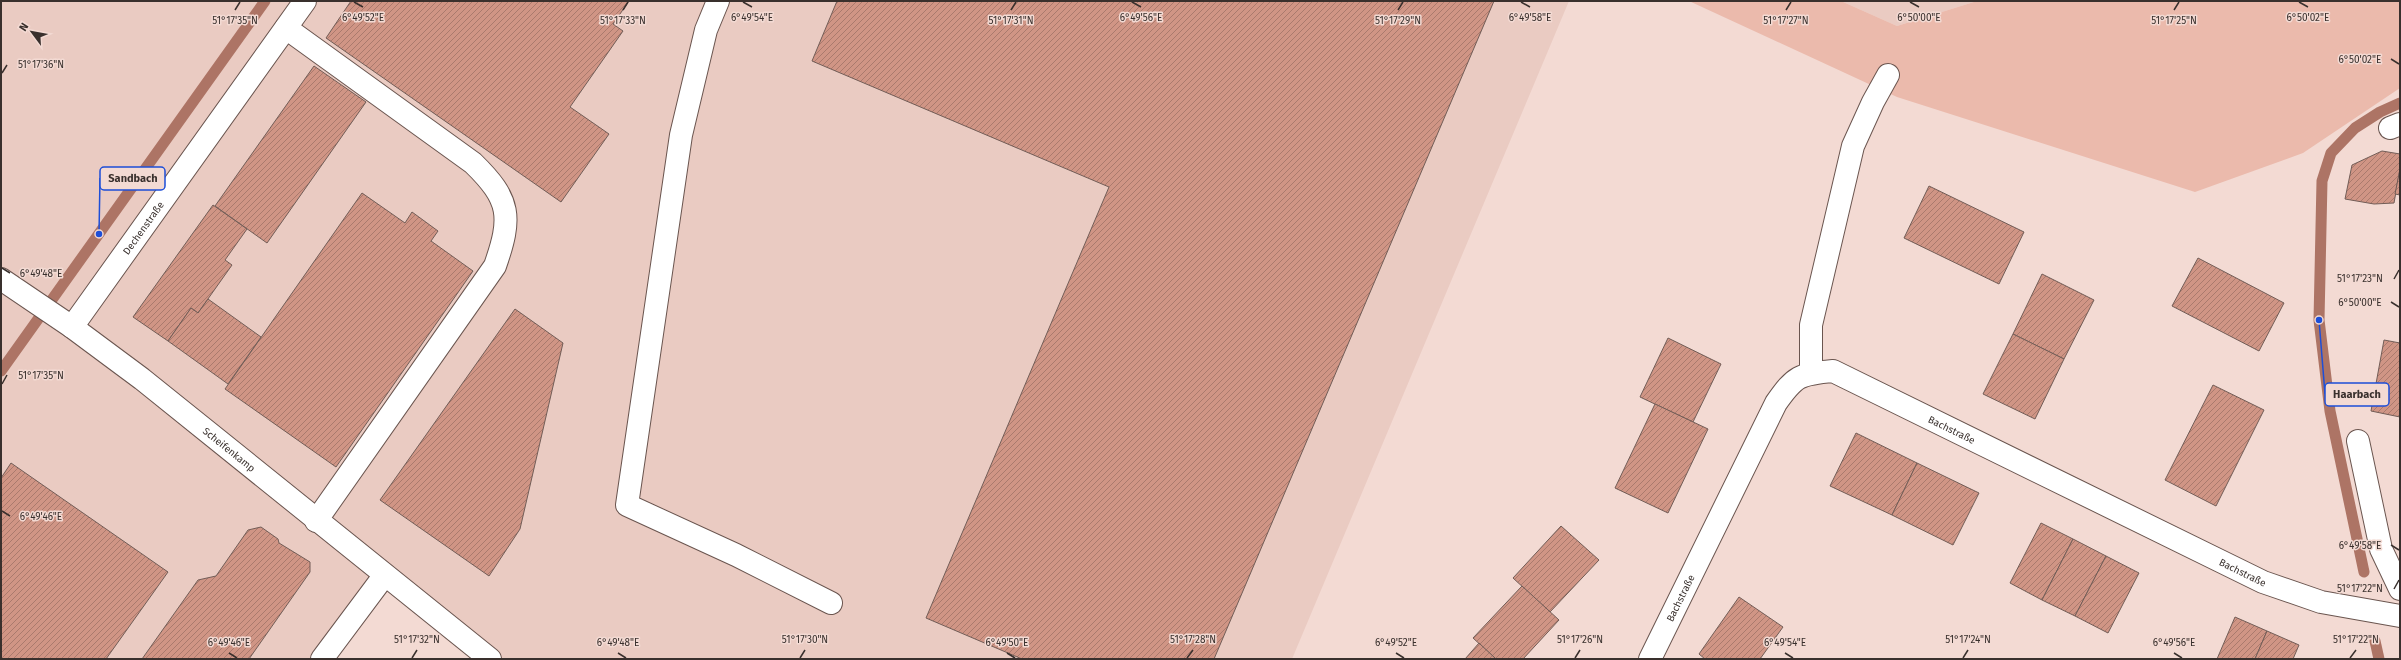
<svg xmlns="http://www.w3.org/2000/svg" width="2401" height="660" viewBox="0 0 2401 660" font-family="'Fira Sans',sans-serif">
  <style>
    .built { fill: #eacbc2 }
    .park { fill: #ebbaac }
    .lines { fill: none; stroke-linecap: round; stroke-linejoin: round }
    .stream { stroke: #ad7465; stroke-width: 11 }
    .building { fill: url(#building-hatch); stroke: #725d57 }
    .minor-casing { stroke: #6a554f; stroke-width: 24 }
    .minor { stroke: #fff; stroke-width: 22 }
    .ticks { fill: none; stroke: #39302d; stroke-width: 1.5 }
    .labels { text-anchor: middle; stroke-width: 3; stroke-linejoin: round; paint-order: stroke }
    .street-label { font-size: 10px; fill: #39302d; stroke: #f3dad3 }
    .ticks-label { font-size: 10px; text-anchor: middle; fill: #39302d; stroke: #f3dad3; stroke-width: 3; stroke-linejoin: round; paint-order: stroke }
    .leader { fill: none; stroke: #1d4ed8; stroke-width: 1.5 }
    .callout-dot { fill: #1d4ed8; stroke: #f3dad3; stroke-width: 1.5 }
    .callout { fill: #f3dad3; stroke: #1d4ed8; stroke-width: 1.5 }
    .callout-label { font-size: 11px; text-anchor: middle; font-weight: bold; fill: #39302d }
  </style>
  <defs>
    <pattern id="building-hatch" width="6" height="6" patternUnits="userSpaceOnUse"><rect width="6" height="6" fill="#d09585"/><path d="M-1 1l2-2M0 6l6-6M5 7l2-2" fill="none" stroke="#aa7a6d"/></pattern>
  </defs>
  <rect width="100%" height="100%" fill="#f3dad3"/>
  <g class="built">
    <path d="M1,1H1569L1292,659H501L385,568L316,659H1Z"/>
    <path d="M1841,1H1977L1897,26Z"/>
  </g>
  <path class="park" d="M1689,1H1841L1897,26L1977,1H2400V88L2303,153L2195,192L1897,97Z"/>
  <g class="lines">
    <g class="stream">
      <path d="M1,371L265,1"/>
      <path d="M2364,572L2330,411L2319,320L2322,181L2331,153L2355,128L2380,112L2400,103"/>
      <path d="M2375,641L2379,659"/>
    </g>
  </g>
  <g class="building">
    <path d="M351,1H629L613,24L623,31L570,107L609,134L561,202L326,38Z"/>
    <path d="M837,1H1494L1214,659H1022L926,618L1109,187L812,61Z"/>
    <path d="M314,66L366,102L267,243L215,206Z"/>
    <path d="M2382,151L2400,154V169L2394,203L2374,204L2345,199L2352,165Z"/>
    <path d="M2400,169V195L2395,194Z"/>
    <path d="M1929,186L2024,232L1999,284L1904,238Z"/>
    <path d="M362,193L405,223L412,212L438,231L431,241L473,271L336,467L225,389Z"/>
    <path d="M213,205L247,229L225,260L232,265L198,313L191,308L168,341L133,317Z"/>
    <path d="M2198,258L2284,303L2259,351L2172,306Z"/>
    <path d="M2042,274L2094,300L2064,359L2013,334Z"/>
    <path d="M208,299L261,337L228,384L168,341L191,308L198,313Z"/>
    <path d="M515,309L563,343L520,529L489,576L380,500Z"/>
    <path d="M2013,334L2064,359L2035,419L1983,394Z"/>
    <path d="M1668,338L1721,364L1693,422L1640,397Z"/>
    <path d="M2384,340L2400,343V417L2371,411Z"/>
    <path d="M2213,385L2264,410L2216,506L2165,480Z"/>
    <path d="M1655,404L1708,429L1668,513L1615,488Z"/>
    <path d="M1856,433L1917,463L1892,515L1830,486Z"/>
    <path d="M11,463L168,572L106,659H1V478Z"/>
    <path d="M1917,463L1979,493L1953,545L1892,515Z"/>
    <path d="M2041,523L2073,539L2042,600L2010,583Z"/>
    <path d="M1561,526L1599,560L1550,612L1513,578Z"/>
    <path d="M261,527L278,539L279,543L310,562V572L249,659H142L198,580L216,576L248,530Z"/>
    <path d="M2073,539L2106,556L2075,616L2042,600Z"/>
    <path d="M2106,556L2139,573L2108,633L2075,616Z"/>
    <path d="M1522,586L1559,620L1523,659H1496L1473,638Z"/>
    <path d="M1739,597L1783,627L1760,659H1705L1699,654Z"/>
    <path d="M2235,617L2267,631L2255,659H2217Z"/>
    <path d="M2267,631L2299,645L2293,659H2255Z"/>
    <path d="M1479,643L1496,659H1465Z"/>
  </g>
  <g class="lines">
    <defs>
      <g id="minor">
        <path d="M718,1L706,30L681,135L627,505L736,555L831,603"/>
        <path d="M286,28L473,163C511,200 512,217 495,266L316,521"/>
        <path d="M2390,128L2400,124"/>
        <path id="s1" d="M1,279L72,327L142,379L490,659"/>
        <path id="s2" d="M72,327L305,1"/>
        <path d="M1811,373V325L1853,146L1873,102L1888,75"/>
        <path d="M2358,441L2381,549L2400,589"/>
        <path d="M322,659L384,576"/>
        <path id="s3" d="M1650,659L1776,403C1795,376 1799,374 1833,371L2263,582L2321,602L2400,616"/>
      </g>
    </defs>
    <use href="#minor" class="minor-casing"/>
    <use href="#minor" class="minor"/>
  </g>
  <path class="ticks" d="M354,2L363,7M743,2L752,7M1132,2L1141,7M1521,2L1530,7M1910,2L1919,7M2299,2L2308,7M235,10L240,2M623,10L628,2M1011,10L1016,2M1398,10L1403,2M1786,10L1791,2M2174,10L2179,2M2391,59L2399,64M2,73L7,65M2,268L10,273M2394,279L2399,270M2391,302L2399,307M2,384L7,375M2,511L10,516M2391,545L2399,550M2394,589L2399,580M229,653L237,658M618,653L626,658M1007,653L1015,658M1396,653L1404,658M1785,653L1793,658M2174,653L2182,658M412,658L417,650M800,658L805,650M1187,658L1193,650M1575,658L1580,650M1963,658L1968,650M2350,658L2356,650"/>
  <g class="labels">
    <g class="street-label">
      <text dy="4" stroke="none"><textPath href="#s2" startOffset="122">Dechenstraße</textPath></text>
      <text dy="4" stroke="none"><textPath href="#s3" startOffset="487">Bachstraße</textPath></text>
      <text dy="4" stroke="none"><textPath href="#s1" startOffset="285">Scheifenkamp</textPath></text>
      <text dy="4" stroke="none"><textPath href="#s3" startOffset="811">Bachstraße</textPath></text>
      <text dy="4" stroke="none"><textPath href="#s3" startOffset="68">Bachstraße</textPath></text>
    </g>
  </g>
  <g class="ticks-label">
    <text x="363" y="21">6°49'52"E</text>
    <text x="752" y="21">6°49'54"E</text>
    <text x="1141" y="21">6°49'56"E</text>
    <text x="1530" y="21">6°49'58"E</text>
    <text x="1919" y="21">6°50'00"E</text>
    <text x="2308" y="21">6°50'02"E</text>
    <text x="235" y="24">51°17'35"N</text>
    <text x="623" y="24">51°17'33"N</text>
    <text x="1011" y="24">51°17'31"N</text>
    <text x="1398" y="24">51°17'29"N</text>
    <text x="1786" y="24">51°17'27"N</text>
    <text x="2174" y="24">51°17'25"N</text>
    <text x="2360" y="63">6°50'02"E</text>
    <text x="41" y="68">51°17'36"N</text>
    <text x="41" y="277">6°49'48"E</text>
    <text x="2360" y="282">51°17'23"N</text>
    <text x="2360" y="306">6°50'00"E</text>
    <text x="41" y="379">51°17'35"N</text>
    <text x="41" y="520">6°49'46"E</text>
    <text x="2360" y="549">6°49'58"E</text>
    <text x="2360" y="592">51°17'22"N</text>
    <text x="417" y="643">51°17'32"N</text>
    <text x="805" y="643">51°17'30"N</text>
    <text x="1193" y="643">51°17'28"N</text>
    <text x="1580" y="643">51°17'26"N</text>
    <text x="1968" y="643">51°17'24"N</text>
    <text x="2356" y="643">51°17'22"N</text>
    <text x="229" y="646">6°49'46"E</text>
    <text x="618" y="646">6°49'48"E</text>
    <text x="1007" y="646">6°49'50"E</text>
    <text x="1396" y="646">6°49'52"E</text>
    <text x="1785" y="646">6°49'54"E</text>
    <text x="2174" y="646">6°49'56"E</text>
  </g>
  <path class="leader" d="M99 234L100 178M2319 320L2325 394"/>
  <g class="callout-dot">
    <circle cx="99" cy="234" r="4"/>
    <circle cx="2319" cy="320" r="4"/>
  </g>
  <g class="callout">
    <rect x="100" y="167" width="65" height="23" rx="4"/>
    <rect x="2325" y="383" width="64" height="23" rx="4"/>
  </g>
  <g class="callout-label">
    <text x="133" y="182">Sandbach</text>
    <text x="2357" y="398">Haarbach</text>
  </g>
  <rect width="2401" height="660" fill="none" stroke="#39302d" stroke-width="4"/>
  <g transform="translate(32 32) rotate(302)" stroke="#f3dad3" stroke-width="3" paint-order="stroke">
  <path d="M0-3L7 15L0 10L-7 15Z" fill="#39302d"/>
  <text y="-6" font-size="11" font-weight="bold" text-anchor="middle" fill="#39302d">N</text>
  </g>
</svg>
